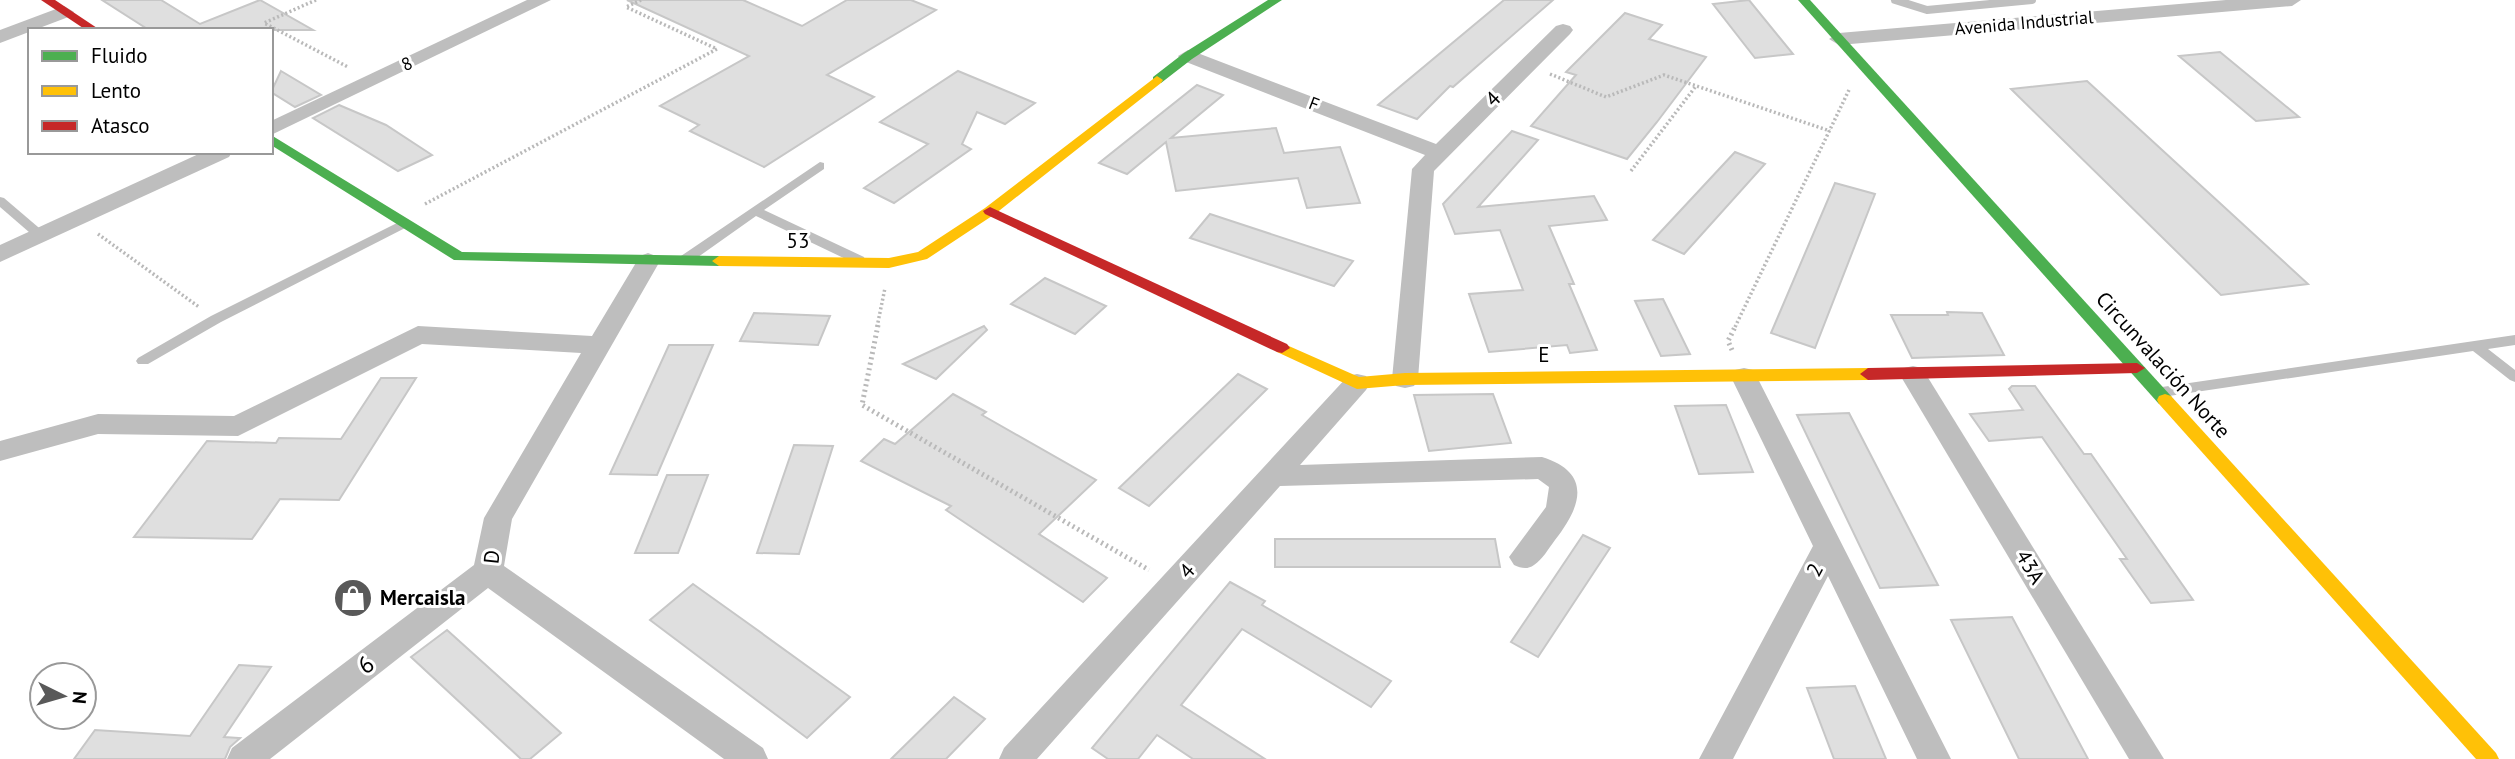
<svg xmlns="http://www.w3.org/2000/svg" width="2515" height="759" viewBox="0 0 2515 759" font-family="'PT Sans',sans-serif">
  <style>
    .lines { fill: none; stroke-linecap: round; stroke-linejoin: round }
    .stream { stroke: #bfbfbf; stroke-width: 8 }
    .building { fill: #dfdfdf; stroke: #c7c7c7; stroke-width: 2 }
    .path-far1 { stroke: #b9b9b9; stroke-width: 3.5; stroke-dasharray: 2 2.5; stroke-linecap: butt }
    .path { stroke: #b9b9b9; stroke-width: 5; stroke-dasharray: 2 3.5; stroke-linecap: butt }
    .lane { fill: #bebebe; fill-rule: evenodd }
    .street { fill: #bebebe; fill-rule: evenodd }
    .fast { fill: #4caf50; fill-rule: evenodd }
    .slow { fill: #ffc107; fill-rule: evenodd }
    .jam { fill: #c62828; fill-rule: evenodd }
    .labels { text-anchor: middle; stroke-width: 6; stroke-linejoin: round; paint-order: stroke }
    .far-street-label { font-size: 18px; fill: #000; stroke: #fff }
    .street-label { font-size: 21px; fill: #000; stroke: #fff }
    .poi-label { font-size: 21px; font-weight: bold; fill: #000; stroke: #fff; text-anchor: start }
    .near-street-label { font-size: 24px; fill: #000; stroke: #fff }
  </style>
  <rect width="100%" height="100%" fill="#fff"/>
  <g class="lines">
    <path class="stream" d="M1895,0L1927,10L2032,0"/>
  </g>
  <g class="building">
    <path d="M102,0H161L200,24L260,0L313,30H149Z"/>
    <path d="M627,0H743L802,26L847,0H911L936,10L827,75L874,97L764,167L690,131L699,125L660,106L749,56Z"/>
    <path d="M1504,0H1553L1453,87L1450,86L1417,119L1378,105Z"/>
    <path d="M1749,0L1793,54L1755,58L1713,4Z"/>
    <path d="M1625,13L1662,25L1649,39L1706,57L1657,122L1627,159L1531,126L1576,75L1566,72Z"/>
    <path d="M2220,52L2299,117L2256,121L2179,56Z"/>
    <path d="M281,71L321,95L295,107L271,92Z"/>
    <path d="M958,71L1035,103L1005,124L977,112L962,144L971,149L894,203L864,188L928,144L880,122Z"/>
    <path d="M2087,81L2308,284L2221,295L2011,89Z"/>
    <path d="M1197,85L1223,95L1171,138L1276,128L1284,153L1340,147L1360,203L1307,208L1298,178L1176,191L1166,142L1127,174L1099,163Z"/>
    <path d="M339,105L386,125L432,155L398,171L313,118Z"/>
    <path d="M1512,131L1538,140L1478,207L1594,196L1607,220L1549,226L1574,284H1569L1597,350L1570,353L1567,345L1489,352L1469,294L1523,290L1500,230L1455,234L1443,204Z"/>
    <path d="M1735,152L1765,164L1684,254L1653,240Z"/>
    <path d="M1835,183L1875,194L1815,348L1771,333Z"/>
    <path d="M1210,214L1353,261L1334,286L1190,238Z"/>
    <path d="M1045,278L1106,306L1075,334L1011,304Z"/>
    <path d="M1663,299L1690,354L1661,356L1635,301Z"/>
    <path d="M1947,312L1982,313L2004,355L1912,358L1891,315H1948Z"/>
    <path d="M754,313L830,316L818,345L740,341Z"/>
    <path d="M984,326L987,330L936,379L903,364Z"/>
    <path d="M669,345H713L657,475L610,474Z"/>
    <path d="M1238,374L1267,389L1149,506L1119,488Z"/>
    <path d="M381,378H416L339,500L280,499L252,539L134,537L207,441L276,443L279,438L341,439Z"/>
    <path d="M2012,386H2035L2084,454H2091L2193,600L2151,603L2120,559H2127L2042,437L1989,441L1970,414L2023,410L2009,389Z"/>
    <path d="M953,394L986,412L982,415L1096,480L1039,534L1107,578L1083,602L946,510L951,506L861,461L884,439L895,444Z"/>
    <path d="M1493,394L1511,443L1429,451L1414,395Z"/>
    <path d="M1726,405L1753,472L1699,474L1675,406Z"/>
    <path d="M1849,413L1938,585L1880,588L1797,415Z"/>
    <path d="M794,445L833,446L799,554L757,553Z"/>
    <path d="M667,475H708L678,553H635Z"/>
    <path d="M1583,535L1610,548L1538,657L1511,642Z"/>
    <path d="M1275,539H1495L1500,567H1275Z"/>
    <path d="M1230,582L1265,601L1262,605L1391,681L1371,707L1242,629L1181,705L1265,759H1193L1157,735L1138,759H1108L1092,748Z"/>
    <path d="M693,584L749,624L850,697L807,738L650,620Z"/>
    <path d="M2012,617L2088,759H2019L1951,620Z"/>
    <path d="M447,630L561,733L530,759H521L411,657Z"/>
    <path d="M239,665L271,667L224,737L240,738L230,747L225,759H74L95,730L190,736Z"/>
    <path d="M1855,686L1886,759H1834L1807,688Z"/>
    <path d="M954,697L985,719L946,759H891Z"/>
  </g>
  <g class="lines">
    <g class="path-far1">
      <path d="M316,0L264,23L348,67"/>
      <path d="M1550,74L1606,97L1664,75L1830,131"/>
      <path d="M1631,171L1696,86"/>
      <path d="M425,204L717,49L626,7L641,0"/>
      <path d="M98,234L199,307"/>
      <path d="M877,327L885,288"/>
      <path d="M1735,327L1849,90"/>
    </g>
    <g class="path">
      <path d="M878,325L862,405L1149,570"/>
      <path d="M1732,350L1728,341L1736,325"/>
    </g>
    <g class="lane">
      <path d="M820,162L824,163V169L764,210L864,257L865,260L864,263H854L756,216L691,262H681L680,259L681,256Z"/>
      <path d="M0,197L4,198L45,233L47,236L45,239H37L0,207Z"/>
      <path d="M405,219L411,223L409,226L221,322L148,364H138L136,361L138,358L211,316Z"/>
      <path d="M2515,335V345L2488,349L2515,370V382L2510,380L2473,351L2162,397L2155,392L2162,387Z"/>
    </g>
    <g class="street">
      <path d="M527,0H551L271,135V121Z"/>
      <path d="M2226,0H2301L2292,6L1839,45L1829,39L1839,33Z"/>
      <path d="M64,6L74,12L71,16L0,43V30Z"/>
      <path d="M1563,24L1570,26L1573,30L1570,34L1434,171L1418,379L1414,386L1405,388L1396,386L1392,379L1412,169L1425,155L1181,60L1178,56L1188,50L1195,52L1436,144L1556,26Z"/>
      <path d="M203,152H232L229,157L0,262V245Z"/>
      <path d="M648,253L656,256L660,261L512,519L504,566L763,748L768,759H724L488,588L270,759H227L232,748L474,565L484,518L581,353L422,344L238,436L98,434L0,461V441L98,414L234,416L418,326L592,336L640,256Z"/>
      <path d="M1913,366L1922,368L2164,759H2129L1900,375L1904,368Z"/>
      <path d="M1744,368L1753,370L1757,377L1951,759H1917L1828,576L1733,759H1699L1813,546L1731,377L1735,370Z"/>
      <path d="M1357,374L1366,376L1370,383L1366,390L1300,465L1542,457C1593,473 1581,507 1555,540C1549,548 1542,560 1534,565C1527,570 1521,568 1514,565L1509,557L1546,507L1549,487L1538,479L1280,486L1037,759H999L1004,748L1348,376Z"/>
    </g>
    <g class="fast">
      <path d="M1268,0H1282L1192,59L1161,83H1153V77L1184,53Z"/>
      <path d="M1798,0H1810L2171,396L2173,400L2171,404H2159Z"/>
      <path d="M271,135L462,252L719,256L726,261L719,266L454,260L271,145Z"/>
    </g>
    <g class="slow">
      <path d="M1157,76L1163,80L1161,83L995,214L927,259L889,268L719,266L712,261L719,256L889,258L918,252L985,208Z"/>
      <path d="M1282,343L1359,377L1405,373L1868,368L1876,374L1868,380L1405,385L1357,389L1277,352L1274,348L1277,344Z"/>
      <path d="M2165,394L2171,396L2496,753L2499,759H2476L2159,404L2157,400L2159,396Z"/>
    </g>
    <g class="jam">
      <path d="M41,0H55L100,30H86Z"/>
      <path d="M990,207L1287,344L1290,348L1282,353L1277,352L985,214L983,211Z"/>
      <path d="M2137,363L2145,368L2137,373L1868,380L1860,374L1868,368Z"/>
    </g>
  </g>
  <defs>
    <symbol id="shop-disc" viewBox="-11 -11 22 22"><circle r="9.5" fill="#595959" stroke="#fff"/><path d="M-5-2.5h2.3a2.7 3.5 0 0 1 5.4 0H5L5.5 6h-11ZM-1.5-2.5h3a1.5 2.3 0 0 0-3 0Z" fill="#fff"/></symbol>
  </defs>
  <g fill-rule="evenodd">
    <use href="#shop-disc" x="331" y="576" width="44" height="44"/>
  </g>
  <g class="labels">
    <g class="far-street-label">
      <text transform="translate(2024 23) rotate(-5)" y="6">Avenida Industrial</text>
      <text transform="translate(407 64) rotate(-25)" y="6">8</text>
      <text transform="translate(1314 104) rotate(21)" y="6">F</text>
    </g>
    <g class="street-label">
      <text transform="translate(1493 99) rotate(-45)" y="7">4</text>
      <text x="798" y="248">53</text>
      <text x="1544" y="362">E</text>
      <text transform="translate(2163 365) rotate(48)" y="7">Circunvalación Norte</text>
      <text transform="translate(492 557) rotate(-84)" y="7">D</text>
      <text transform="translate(2030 567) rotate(59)" y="7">43A</text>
      <text transform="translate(1815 570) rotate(-62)" y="7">2</text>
      <text transform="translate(1187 571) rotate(-48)" y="7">4</text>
    </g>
    <g class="poi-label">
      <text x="380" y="605">Mercaisla</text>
    </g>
    <g class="near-street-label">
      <text transform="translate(366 665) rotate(-38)" y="8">6</text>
    </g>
  </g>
  <rect x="28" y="28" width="245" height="126" fill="#ffffff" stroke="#999999" stroke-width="2"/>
  <rect x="42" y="51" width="35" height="10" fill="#4caf50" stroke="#999999" stroke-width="2"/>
  <text x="91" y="63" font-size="21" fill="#000000">Fluido</text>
  <rect x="42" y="86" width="35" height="10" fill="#ffc107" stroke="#999999" stroke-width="2"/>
  <text x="91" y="98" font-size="21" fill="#000000">Lento</text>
  <rect x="42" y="121" width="35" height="10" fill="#c62828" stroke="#999999" stroke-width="2"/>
  <text x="91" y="133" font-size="21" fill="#000000">Atasco</text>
  <g transform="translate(63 696) rotate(95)"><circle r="33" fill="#ffffff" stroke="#999999" stroke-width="2"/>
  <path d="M0-5L12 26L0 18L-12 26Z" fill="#595959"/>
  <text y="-10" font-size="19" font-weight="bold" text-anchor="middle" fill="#000000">N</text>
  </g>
</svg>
